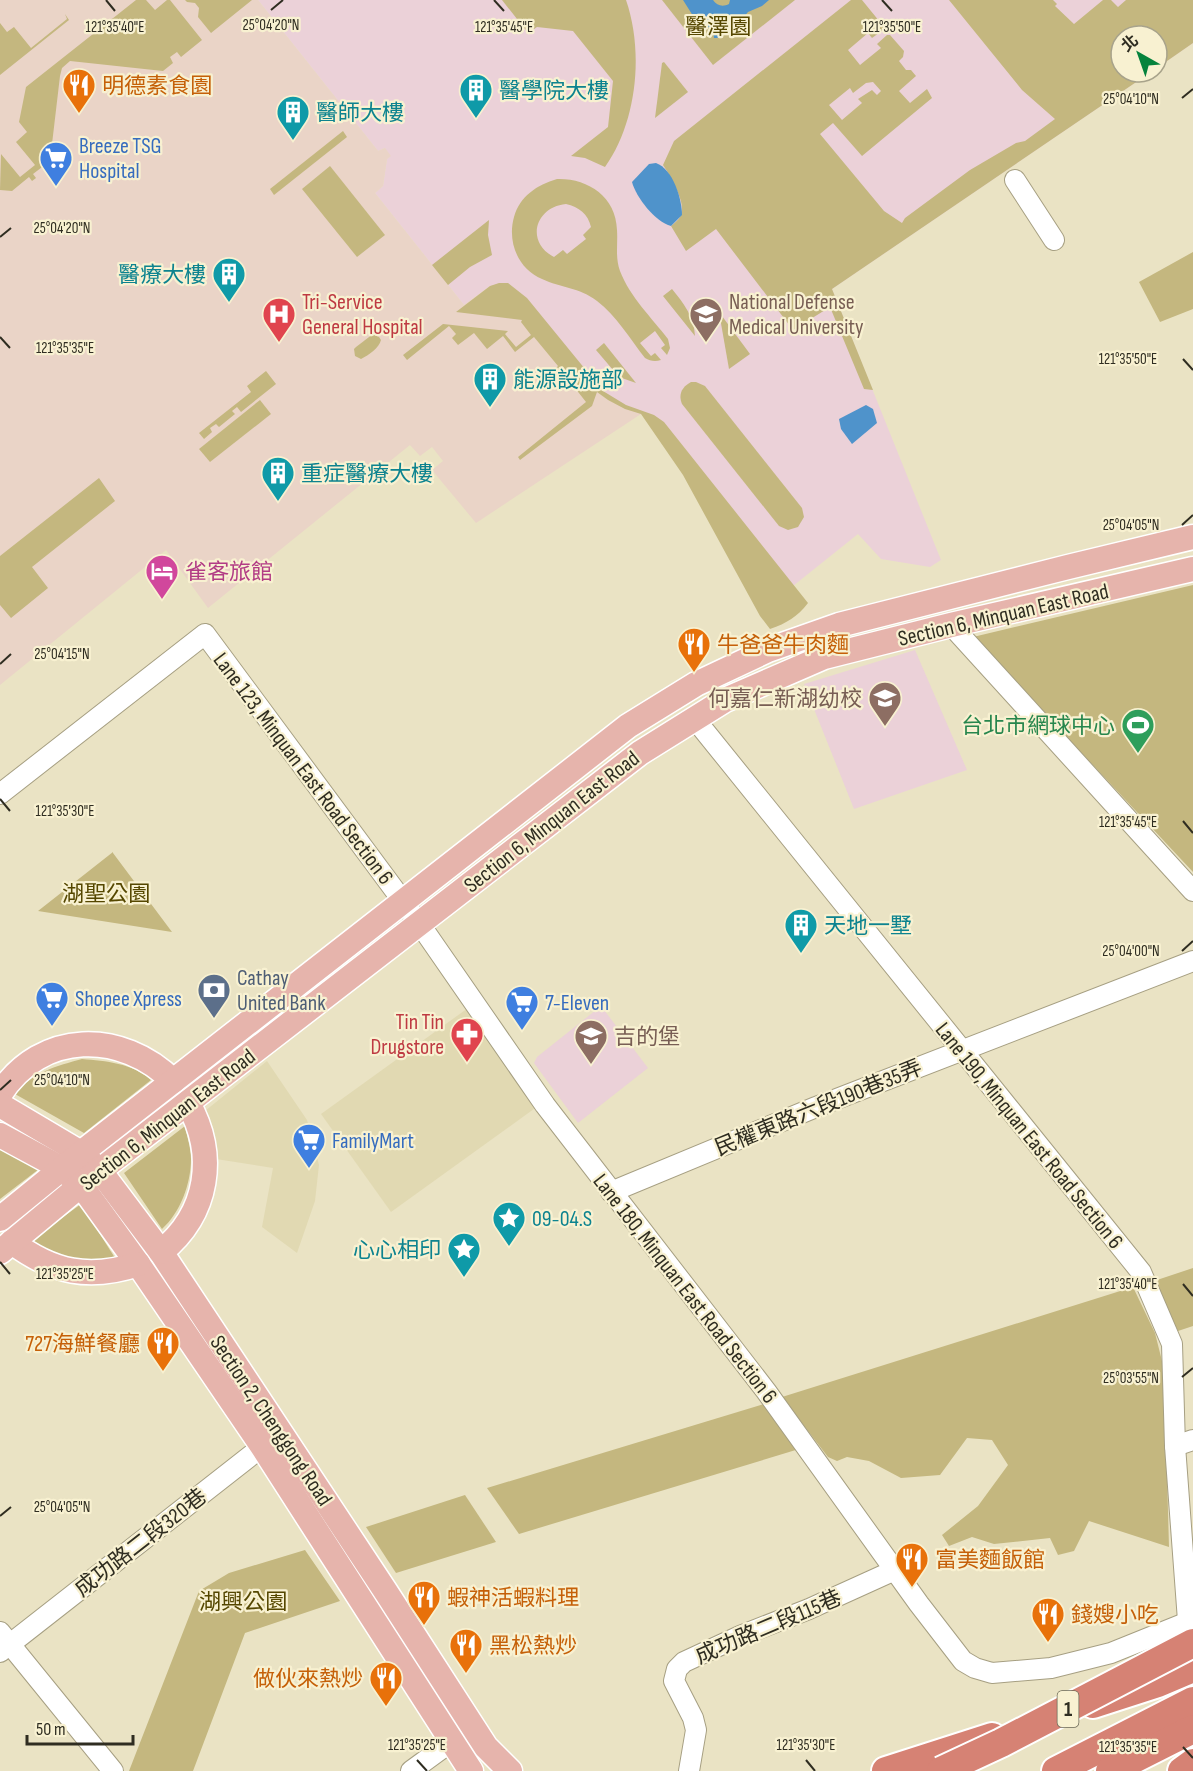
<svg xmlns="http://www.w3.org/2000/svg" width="1193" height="1771" viewBox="0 0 1193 1771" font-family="'Sofia Sans Condensed','Noto Sans TC',sans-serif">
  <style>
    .built { fill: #e1d9b2 }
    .education { fill: #ebd1d8 }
    .medical { fill: #ead4c7 }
    .green { fill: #c4b77f; fill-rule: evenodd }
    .water { fill: #4f93cb }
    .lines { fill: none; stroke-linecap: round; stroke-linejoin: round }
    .minor-casing { stroke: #a69f82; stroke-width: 22 }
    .major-casing { stroke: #fff; stroke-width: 27 }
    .highway-casing { stroke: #fff; stroke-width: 32 }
    .minor { stroke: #fff; stroke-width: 20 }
    .major { stroke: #e6b4ac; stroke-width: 24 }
    .highway { stroke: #d68274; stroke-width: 28 }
    .highway-bridge-casing { stroke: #fff; stroke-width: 32; stroke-linecap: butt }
    .highway-bridge { stroke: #d68274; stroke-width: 28 }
    .ticks { fill: none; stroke: #2f2d21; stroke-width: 2 }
    .labels { text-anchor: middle; stroke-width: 4.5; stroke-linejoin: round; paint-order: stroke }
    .shield { fill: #f8f1d1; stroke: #6b6856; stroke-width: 1.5 }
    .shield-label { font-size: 21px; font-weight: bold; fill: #2f2d21 }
    .park-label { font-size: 22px; fill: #554700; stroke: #f8f1d1 }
    .food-label { font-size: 22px; fill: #c56008; stroke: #f8f1d1; text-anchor: start }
    .culture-label { font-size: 22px; fill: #0d838f; stroke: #f8f1d1; text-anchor: start }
    .shop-label { font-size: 22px; fill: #366cbe; stroke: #f8f1d1; text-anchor: start }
    .health-label { font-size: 22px; fill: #be3a42; stroke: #f8f1d1; text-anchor: start }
    .education-label { font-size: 22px; fill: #785e54; stroke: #f8f1d1; text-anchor: start }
    .hotel-label { font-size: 22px; fill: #b23c85; stroke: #f8f1d1; text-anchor: start }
    .street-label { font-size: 22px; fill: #2f2d21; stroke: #f8f1d1 }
    .leisure-label { font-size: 22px; fill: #27864d; stroke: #f8f1d1; text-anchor: end }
    .service-label { font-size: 22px; fill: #4e5e75; stroke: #f8f1d1; text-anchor: start }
    .ticks-label { font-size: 15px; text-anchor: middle; fill: #2f2d21; stroke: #f8f1d1; stroke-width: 4.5; stroke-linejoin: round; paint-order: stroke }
  </style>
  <rect width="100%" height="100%" fill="#eae3c4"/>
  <g class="built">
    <path d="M468,1008L538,1106L391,1212L321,1114Z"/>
    <path d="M267,1061L307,1120L319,1165L315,1201L297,1253L262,1227L273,1168L216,1159L205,1111Z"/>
  </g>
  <g class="education">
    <path d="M258,0H1193V43L1157,68V36H1121V72H1151L832,289L941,560L930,567L881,559L858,534L793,586L688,478L650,418L608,400L594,389L517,292L490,286L464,305L375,193L383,186L387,159L390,156L385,148L378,151Z"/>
    <path d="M915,650L967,770L854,809L804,684Z"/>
    <path d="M601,1006L648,1068L578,1123L534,1063L537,1057Z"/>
  </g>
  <path class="medical" d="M0,0H258L378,151L385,148L391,156L387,159L383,186L375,193L464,305L490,286L508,283L517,292L594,389L608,400L641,414L476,523L432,470L443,461L432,447L420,456L410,445L208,608L166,550L0,685Z"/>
  <g class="green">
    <path d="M136,0H146L155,10L167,0H170L202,40L181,57L177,52L170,57L173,63L163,71L70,61L62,68L60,76L50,161L33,174L36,178L32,181L29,177L12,191L0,190L1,154L20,177L35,165L16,142L27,132L19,122L26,87Z"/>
    <path d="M185,0H252L211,33L198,17L199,8L195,3L187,2Z"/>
    <path d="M502,0H626C644,52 637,122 605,167L585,158L571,156L608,127L613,81L573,31L537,27L528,33Z"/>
    <path d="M662,0H795L713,65Z"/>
    <path d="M851,0H862L884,27L883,30L872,38L868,33L848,50L860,65L881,48L877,44L887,35H890L904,51L903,57L899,61L906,70H911L916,76L899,91L910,103L927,89L932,98L862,156L833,123L820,134L884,211L902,223L905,218L970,170L1016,143L1025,141L1055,119L1022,90L949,0H1053L1057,4L1055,6L1074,24L1103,0H1111L1118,7L1126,0H1193V43L1157,68V36H1121V72H1151L832,289L873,390L864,389L830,307L793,330L716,229L686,251L671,226C676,222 682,217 682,210C683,198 670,175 663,165L674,141ZM873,82L881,91L877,95L872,90L858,99L862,103L842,120L829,105L850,88L853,93L866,83Z"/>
    <path d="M65,14L69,20L0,75V23L7,32L14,27L31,48L67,19Z"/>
    <path d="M664,62L688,92L655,118L662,63Z"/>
    <path d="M343,131L347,137L274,195L270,189Z"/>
    <path d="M330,166L385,235L357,257L302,189Z"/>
    <path d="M557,179C587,178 616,196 617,230C618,244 615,257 620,271C630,297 652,318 668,339L670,348L667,355L661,348L665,345L655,331L640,343L651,356L655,353L661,360C655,362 650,361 645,358C630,339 616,315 597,301C579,287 561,288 542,279C518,269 507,242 514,217C520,196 537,185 557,179ZM566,204C579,207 588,214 591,227L583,235L586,239L567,254L563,250L554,257C525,242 535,207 566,204Z"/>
    <path d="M489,220L488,235L492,255L470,267L448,285L432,265Z"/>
    <path d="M1193,252V309L1160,322L1139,282Z"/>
    <path d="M499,283H508L527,298L603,391L626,405L654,415L664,422L808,603C797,617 787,623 770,629L760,616L683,475L641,414L625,409L608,400L597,392L592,406L520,460L518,457L586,402L560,369L557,371L555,369L558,366L534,337L515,352L503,336L487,349L474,333L458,345L452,338L456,334L449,326L407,360L403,355L443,324L508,331L505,334L516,347L531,335L521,322L522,320L456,312L490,286Z"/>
    <path d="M672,289C684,304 694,316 695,336L663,296Z"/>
    <path d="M719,312L750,354L729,369Z"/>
    <path d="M373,334L379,337L381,340C379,348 369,355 361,359L355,356L354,349L356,347Z"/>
    <path d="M604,343L636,383L619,377L596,350Z"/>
    <path d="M266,371L276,384L241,412L237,407L232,411L235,414L219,427L216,424L210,428L212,432L204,439L199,433L251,392L247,386Z"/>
    <path d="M691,382H696L705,386L802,508L804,517L798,527L788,530L779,526L682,404C678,394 682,387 691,382Z"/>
    <path d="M260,400L271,414L210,462L199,449Z"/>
    <path d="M99,478L115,501L32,567L48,588L11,618L0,605V556Z"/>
    <path d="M1193,585V872L973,637Z"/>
    <path d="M113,852V853L172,932L38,911Z"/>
    <path d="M82,1059C106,1061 132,1063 151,1080L84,1133L15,1094C32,1072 57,1066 82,1059Z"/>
    <path d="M185,1126C187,1136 191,1149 191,1159C191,1184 180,1213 162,1229L124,1173Z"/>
    <path d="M0,1149L39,1169L0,1199Z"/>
    <path d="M81,1204L115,1258C78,1261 63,1261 30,1241Z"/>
    <path d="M1193,1268V1326L1178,1331L1154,1281Z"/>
    <path d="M1133,1287L1155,1333L1164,1369L1169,1547L1089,1521L1074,1551L1058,1555L1050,1538L994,1544L972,1537L949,1546L942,1535L978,1506L1008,1465L992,1440L967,1438L940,1475L901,1478L869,1461L847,1457L837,1461L828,1457L782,1397Z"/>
    <path d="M767,1403L799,1449L519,1534L487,1488Z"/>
    <path d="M465,1495L496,1542L396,1573L366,1527Z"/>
    <path d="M305,1550L340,1601L245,1633L193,1771H129L199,1591L229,1573Z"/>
  </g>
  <g class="water">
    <path d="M683,0H713C717,6 723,7 729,4L730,0H769L762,6L748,12L733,30L726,32L720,38H714L713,30L695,19Z"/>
    <path d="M656,163C673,169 682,199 682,215L671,226C655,222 636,197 632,182L649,164Z"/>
    <path d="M866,405L873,409L877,423L852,444L841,429L839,419Z"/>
  </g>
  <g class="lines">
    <defs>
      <g id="minor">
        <path d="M1015,180L1054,240"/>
        <path d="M951,625L1193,891"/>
        <path d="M694,718L1141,1272L1172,1344L1175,1446L1189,1634"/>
        <path d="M0,794L205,634L419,923L545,1105L766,1391L919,1604L963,1661L975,1668L992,1673L1051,1668L1111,1653L1193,1620"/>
        <path d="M611,1192L816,1107L1193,961"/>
        <path d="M1175,1446L1193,1440"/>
        <path d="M0,1632L113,1771"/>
        <path d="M0,1652L272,1439"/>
        <path d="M411,1771L463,1733"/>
        <path d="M689,1771L696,1730L693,1718L674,1681L677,1669L684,1662L740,1636L809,1609L895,1570"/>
      </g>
      <g id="major">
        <path d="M0,1094C41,1030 122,1030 173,1081"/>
        <path d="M0,1105L81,1153L100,1171L161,1252L386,1592L486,1747L510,1771"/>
        <path d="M0,1135L61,1168L81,1185L138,1264L262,1446L471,1771"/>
        <path d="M0,1219L81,1153L628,726L696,684L768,650L839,625L1068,567L1193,537"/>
        <path d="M12,1242C53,1273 90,1280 138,1264"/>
        <path d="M0,1252L81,1185L640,753L725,700L824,657L951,625L1193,569"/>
        <path d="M161,1252C209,1213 217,1155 188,1103"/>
      </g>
      <g id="highway">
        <path d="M1093,1704L1158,1683L1193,1668"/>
        <path d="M886,1771L992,1737"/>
        <path d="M1056,1771L1193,1701"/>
        <path d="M1110,1771L1193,1729"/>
        <path d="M1182,1771L1193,1763"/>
      </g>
    </defs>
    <use href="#minor" class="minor-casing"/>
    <use href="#major" class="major-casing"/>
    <use href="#highway" class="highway-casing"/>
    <use href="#minor" class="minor"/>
    <use href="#major" class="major"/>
    <use href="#highway" class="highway"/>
    <defs>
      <path id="highway-bridge" d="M941,1771L1001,1743L1193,1643"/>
    </defs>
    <use href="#highway-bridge" class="highway-bridge-casing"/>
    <use href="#highway-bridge" class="highway-bridge"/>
  </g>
  <path class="ticks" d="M106,0L115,11M494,0L504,11M882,0L892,11M271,10L283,0M1182,98L1193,89M0,237L11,228M0,337L10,348M1183,359L1193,370M1182,525L1193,515M0,664L11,654M0,799L10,811M1183,821L1193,833M1182,951L1193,941M0,1090L11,1080M0,1262L10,1274M1183,1284L1193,1296M1182,1377L1193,1368M0,1516L11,1507M1183,1747L1193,1758M417,1760L427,1771M806,1760L815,1771"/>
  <defs>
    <symbol id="restaurant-pin" viewBox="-11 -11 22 30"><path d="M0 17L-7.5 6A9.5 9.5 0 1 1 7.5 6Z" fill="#e8710a" stroke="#f8f1d1"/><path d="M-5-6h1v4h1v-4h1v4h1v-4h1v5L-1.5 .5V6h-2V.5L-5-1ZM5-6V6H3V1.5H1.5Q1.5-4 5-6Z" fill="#fff"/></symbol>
    <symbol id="building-pin" viewBox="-11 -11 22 30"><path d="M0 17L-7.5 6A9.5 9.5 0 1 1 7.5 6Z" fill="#0f9aa8" stroke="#f8f1d1"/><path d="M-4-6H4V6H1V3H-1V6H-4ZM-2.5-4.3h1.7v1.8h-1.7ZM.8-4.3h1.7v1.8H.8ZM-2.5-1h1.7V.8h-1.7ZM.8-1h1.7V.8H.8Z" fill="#fff"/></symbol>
    <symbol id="supermarket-pin" viewBox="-11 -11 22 30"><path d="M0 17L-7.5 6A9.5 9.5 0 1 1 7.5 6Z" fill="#3f7fe0" stroke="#f8f1d1"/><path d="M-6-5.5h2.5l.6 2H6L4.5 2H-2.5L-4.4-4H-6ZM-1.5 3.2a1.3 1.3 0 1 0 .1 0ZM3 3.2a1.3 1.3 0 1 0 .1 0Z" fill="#fff"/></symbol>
    <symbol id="hospital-pin" viewBox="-11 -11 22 30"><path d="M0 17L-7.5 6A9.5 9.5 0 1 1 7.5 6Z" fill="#e0444e" stroke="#f8f1d1"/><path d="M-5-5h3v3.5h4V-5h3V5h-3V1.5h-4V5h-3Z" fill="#fff"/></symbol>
    <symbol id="university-pin" viewBox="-11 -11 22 30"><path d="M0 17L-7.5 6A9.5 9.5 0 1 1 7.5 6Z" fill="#8d6e63" stroke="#f8f1d1"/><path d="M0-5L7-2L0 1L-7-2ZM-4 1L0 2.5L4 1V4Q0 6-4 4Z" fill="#fff"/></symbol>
    <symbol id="hotel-pin" viewBox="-11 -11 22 30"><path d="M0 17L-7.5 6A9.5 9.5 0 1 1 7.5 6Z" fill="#d1479c" stroke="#f8f1d1"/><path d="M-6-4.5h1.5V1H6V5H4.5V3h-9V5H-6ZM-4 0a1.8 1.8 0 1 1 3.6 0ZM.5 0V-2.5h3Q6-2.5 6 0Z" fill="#fff"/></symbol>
    <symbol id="school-pin" viewBox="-11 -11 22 30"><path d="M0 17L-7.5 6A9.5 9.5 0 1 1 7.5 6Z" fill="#8d6e63" stroke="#f8f1d1"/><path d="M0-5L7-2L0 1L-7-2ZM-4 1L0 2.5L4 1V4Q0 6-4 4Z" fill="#fff"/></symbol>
    <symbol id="stadium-pin" viewBox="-11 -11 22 30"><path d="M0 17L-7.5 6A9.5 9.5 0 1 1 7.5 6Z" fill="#2e9e5b" stroke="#f8f1d1"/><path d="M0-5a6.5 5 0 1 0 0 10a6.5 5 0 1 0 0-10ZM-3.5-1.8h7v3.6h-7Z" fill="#fff"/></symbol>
    <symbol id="bank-pin" viewBox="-11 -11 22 30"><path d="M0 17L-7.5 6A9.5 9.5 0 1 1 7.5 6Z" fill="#5c6f8a" stroke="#f8f1d1"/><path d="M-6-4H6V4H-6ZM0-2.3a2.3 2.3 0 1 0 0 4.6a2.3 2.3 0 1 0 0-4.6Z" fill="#fff"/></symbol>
    <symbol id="pharmacy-pin" viewBox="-11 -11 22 30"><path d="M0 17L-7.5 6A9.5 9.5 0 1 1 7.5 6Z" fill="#e0444e" stroke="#f8f1d1"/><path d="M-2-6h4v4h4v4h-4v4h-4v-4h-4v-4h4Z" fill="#fff"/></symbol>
    <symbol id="sight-pin" viewBox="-11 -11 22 30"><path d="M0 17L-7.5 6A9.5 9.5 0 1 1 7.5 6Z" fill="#0f9aa8" stroke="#f8f1d1"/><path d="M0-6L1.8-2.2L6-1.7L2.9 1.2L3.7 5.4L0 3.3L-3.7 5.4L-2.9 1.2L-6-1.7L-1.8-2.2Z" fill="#fff"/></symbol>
  </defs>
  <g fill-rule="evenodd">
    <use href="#restaurant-pin" x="60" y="66" width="38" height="52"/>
    <use href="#building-pin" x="457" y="71" width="38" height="52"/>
    <use href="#building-pin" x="274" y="93" width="38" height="52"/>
    <use href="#supermarket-pin" x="37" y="139" width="38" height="52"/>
    <use href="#building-pin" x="210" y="255" width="38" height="52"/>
    <use href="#hospital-pin" x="260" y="295" width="38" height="52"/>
    <use href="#university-pin" x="687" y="295" width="38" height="52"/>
    <use href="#building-pin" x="471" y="360" width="38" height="52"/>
    <use href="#building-pin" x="259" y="454" width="38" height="52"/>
    <use href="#hotel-pin" x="143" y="552" width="38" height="52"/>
    <use href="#restaurant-pin" x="675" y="625" width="38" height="52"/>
    <use href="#school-pin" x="866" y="679" width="38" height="52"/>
    <use href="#stadium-pin" x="1119" y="706" width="38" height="52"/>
    <use href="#building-pin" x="782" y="906" width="38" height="52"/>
    <use href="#bank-pin" x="195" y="971" width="38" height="52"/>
    <use href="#supermarket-pin" x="33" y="979" width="38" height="52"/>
    <use href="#supermarket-pin" x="503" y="983" width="38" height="52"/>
    <use href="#pharmacy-pin" x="448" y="1015" width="38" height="52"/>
    <use href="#school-pin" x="572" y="1017" width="38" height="52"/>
    <use href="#supermarket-pin" x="290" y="1121" width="38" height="52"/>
    <use href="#sight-pin" x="490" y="1199" width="38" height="52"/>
    <use href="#sight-pin" x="445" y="1230" width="38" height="52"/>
    <use href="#restaurant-pin" x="144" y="1324" width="38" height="52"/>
    <use href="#restaurant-pin" x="893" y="1540" width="38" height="52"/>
    <use href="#restaurant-pin" x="405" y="1578" width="38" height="52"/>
    <use href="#restaurant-pin" x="1029" y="1595" width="38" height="52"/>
    <use href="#restaurant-pin" x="447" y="1626" width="38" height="52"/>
    <use href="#restaurant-pin" x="367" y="1659" width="38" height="52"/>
  </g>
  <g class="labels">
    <rect class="shield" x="1057.5" y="1691" width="21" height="36" rx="4.5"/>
    <g class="shield-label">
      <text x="1068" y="1716">1</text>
    </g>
    <g class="park-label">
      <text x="718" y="34">醫澤園</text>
      <text x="106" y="901">湖聖公園</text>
      <text x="243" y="1609">湖興公園</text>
    </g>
    <g class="food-label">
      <text x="102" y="93">明德素食園</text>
      <text x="717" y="652">牛爸爸牛肉麵</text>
      <text x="140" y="1351" text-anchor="end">727海鮮餐廳</text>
      <text x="935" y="1567">富美麵飯館</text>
      <text x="447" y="1605">蝦神活蝦料理</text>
      <text x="1071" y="1622">錢嫂小吃</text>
      <text x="489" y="1653">黑松熱炒</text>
      <text x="363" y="1686" text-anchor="end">做伙來熱炒</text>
    </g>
    <g class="culture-label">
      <text x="499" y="98">醫學院大樓</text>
      <text x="316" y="120">醫師大樓</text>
      <text x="206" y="282" text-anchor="end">醫療大樓</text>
      <text x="513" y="387">能源設施部</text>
      <text x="301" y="481">重症醫療大樓</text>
      <text x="824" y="933">天地一墅</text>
      <text x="532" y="1226">09-04.S</text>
      <text x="441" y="1257" text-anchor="end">心心相印</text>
    </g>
    <g class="shop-label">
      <text x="79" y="153">Breeze TSG<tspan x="79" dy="25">Hospital</tspan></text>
      <text x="75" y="1006">Shopee Xpress</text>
      <text x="545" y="1010">7-Eleven</text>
      <text x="332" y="1148">FamilyMart</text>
    </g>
    <g class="health-label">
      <text x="302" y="309">Tri-Service<tspan x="302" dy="25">General Hospital</tspan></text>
      <text x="444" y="1029" text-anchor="end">Tin Tin<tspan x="444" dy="25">Drugstore</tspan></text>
    </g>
    <g class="education-label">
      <text x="729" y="309">National Defense<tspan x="729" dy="25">Medical University</tspan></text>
      <text x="862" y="706" text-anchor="end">何嘉仁新湖幼校</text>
      <text x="614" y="1044">吉的堡</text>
    </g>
    <g class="hotel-label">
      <text x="185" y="579">雀客旅館</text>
    </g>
    <g class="street-label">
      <text transform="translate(1003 614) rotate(-13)" y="8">Section 6, Minquan East Road</text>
      <text transform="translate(304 768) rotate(53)" y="8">Lane 123, Minquan East Road Section 6</text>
      <text transform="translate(551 821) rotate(-38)" y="8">Section 6, Minquan East Road</text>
      <text transform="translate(818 1107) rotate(-22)" y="8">民權東路六段190巷35弄</text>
      <text transform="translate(167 1119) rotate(-38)" y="8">Section 6, Minquan East Road</text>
      <text transform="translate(1030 1135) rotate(51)" y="8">Lane 190, Minquan East Road Section 6</text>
      <text transform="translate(686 1288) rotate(52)" y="8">Lane 180, Minquan East Road Section 6</text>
      <text transform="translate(272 1420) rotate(56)" y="8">Section 2, Chenggong Road</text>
      <text transform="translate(140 1542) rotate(-38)" y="8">成功路二段320巷</text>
      <text transform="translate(768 1626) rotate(-23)" y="8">成功路二段115巷</text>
    </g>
    <g class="leisure-label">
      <text x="1115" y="733">台北市網球中心</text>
    </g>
    <g class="service-label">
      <text x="237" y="985">Cathay<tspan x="237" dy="25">United Bank</tspan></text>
    </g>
  </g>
  <g class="ticks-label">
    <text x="271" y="30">25°04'20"N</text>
    <text x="115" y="32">121°35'40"E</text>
    <text x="892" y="32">121°35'50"E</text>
    <text x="504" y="32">121°35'45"E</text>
    <text x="1131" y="104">25°04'10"N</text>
    <text x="62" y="233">25°04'20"N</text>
    <text x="65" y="353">121°35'35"E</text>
    <text x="1128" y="364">121°35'50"E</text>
    <text x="1131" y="530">25°04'05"N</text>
    <text x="62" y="659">25°04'15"N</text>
    <text x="65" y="816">121°35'30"E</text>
    <text x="1128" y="827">121°35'45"E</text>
    <text x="1131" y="956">25°04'00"N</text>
    <text x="62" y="1085">25°04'10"N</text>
    <text x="65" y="1279">121°35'25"E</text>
    <text x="1128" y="1289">121°35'40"E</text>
    <text x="1131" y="1383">25°03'55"N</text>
    <text x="62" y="1512">25°04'05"N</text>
    <text x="417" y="1750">121°35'25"E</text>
    <text x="806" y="1750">121°35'30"E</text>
    <text x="1128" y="1752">121°35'35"E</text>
  </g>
  <g transform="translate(1139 54) rotate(320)"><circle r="28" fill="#f8f1d1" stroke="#a8a38b" stroke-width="1.5"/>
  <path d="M0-4.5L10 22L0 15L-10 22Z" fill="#05833c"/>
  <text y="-9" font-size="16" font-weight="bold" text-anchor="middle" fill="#2f2d21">北</text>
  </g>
  <path d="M27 1735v9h106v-9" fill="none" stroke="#2f2d21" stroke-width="3"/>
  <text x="36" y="1735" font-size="18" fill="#2f2d21" stroke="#f8f1d1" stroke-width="4.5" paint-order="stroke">50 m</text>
</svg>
